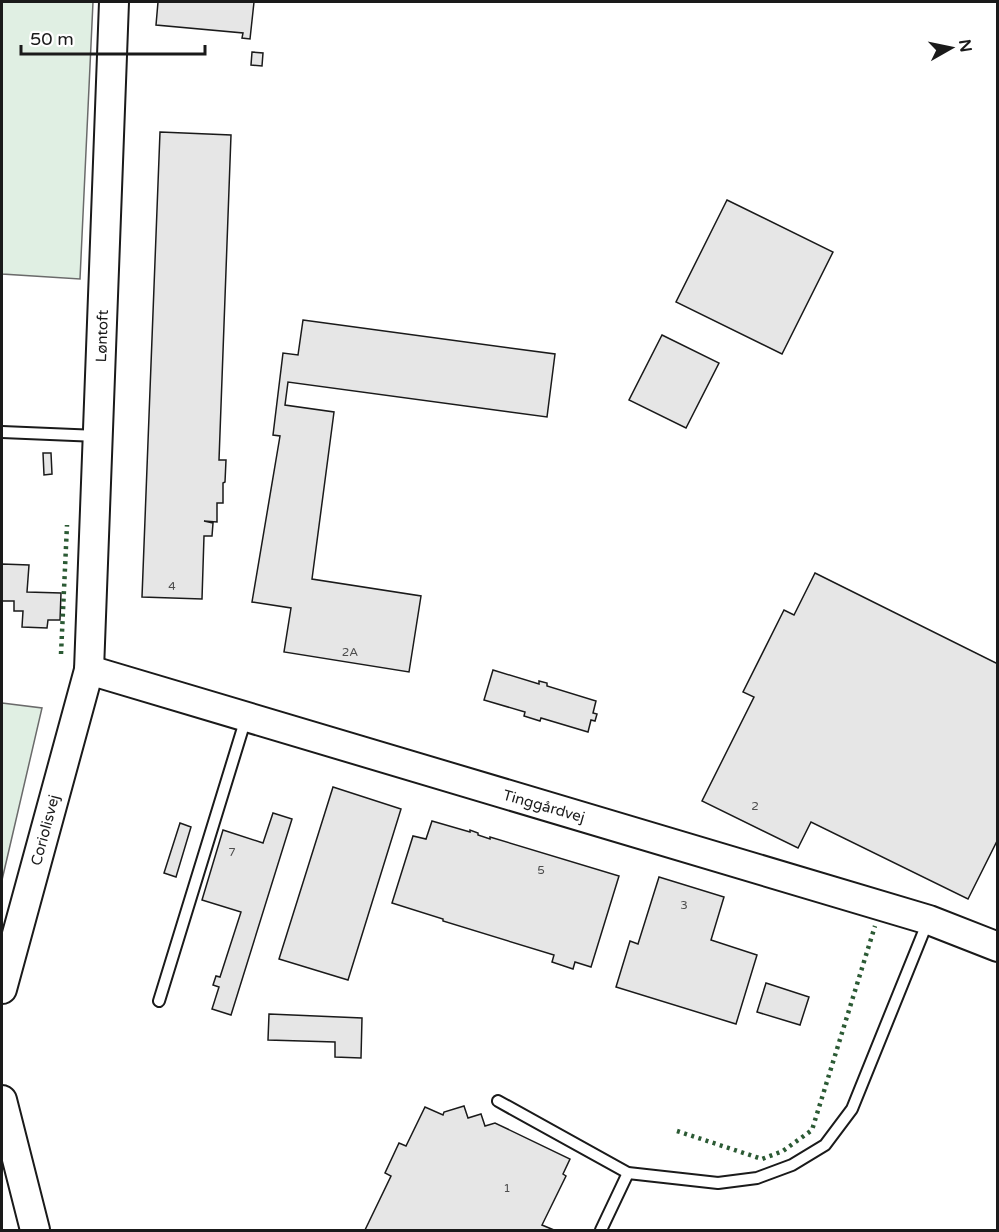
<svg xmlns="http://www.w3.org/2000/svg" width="999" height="1232" viewBox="0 0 999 1232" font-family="'Varela Round',sans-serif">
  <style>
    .green { fill: #e0efe3; stroke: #6a6a6a; stroke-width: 1.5 }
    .building { fill: #e6e6e6; stroke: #1a1a1a; stroke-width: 1.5 }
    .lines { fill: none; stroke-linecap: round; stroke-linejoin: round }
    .service-casing { stroke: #1a1a1a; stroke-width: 14 }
    .tertiary-casing { stroke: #1a1a1a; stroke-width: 32 }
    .service { stroke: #fff; stroke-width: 10 }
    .tertiary { stroke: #fff; stroke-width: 28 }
    .hedge { stroke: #2b5a34; stroke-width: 4.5; stroke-dasharray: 3 4.5; stroke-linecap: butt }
    .labels { text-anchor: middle; stroke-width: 4.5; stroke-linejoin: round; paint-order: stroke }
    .number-label { font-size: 12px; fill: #4d4d4d }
    .street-label { font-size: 15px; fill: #1a1a1a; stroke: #fff }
  </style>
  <rect width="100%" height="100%" fill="#fff"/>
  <g class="green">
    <path d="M2,2H93L80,279L2,274Z"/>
    <path d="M2,703L42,708L2,880Z"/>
  </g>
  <g class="building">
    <path d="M158,2H254L250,39L242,38L243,33L156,25Z"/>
    <path d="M252,52L263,53L262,66L251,65Z"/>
    <path d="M160,132L231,135L219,460H226L225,482L223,483V503H217V522L204,521L213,523L212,536H204L202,599L142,597Z"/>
    <path d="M727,200L833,252L782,354L676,302Z"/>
    <path d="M303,320L555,354L547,417L288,382L285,405L334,412L312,579L421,596L409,672L284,652L291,608L252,602L280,436L273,435L283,353L298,355Z"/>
    <path d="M662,335L719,363L686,428L629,400Z"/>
    <path d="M43,453H51L52,474L44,475Z"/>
    <path d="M2,564L29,565L27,592L61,593L60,620H48L47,628L22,627L23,611H14V601H2Z"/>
    <path d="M815,573L998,664V839L968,899L811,822L798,848L702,801L754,697L743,692L784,610L794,615Z"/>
    <path d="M493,670L539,684V681L547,683V686L596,701L593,713L597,714L595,721L591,720L588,732L541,718L540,721L524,716L525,712L484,700Z"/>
    <path d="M333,787L401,809L348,980L279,959Z"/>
    <path d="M273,813L292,819L231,1015L212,1009L219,987L213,985L216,976L220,977L241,912L202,900L223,830L263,843Z"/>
    <path d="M432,821L470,832V830L478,833V835L490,839V837L619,876L591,967L575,962L573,969L552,962L554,955L443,921V919L392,903L413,836L426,839Z"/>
    <path d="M180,823L191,827L176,877L164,873Z"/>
    <path d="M659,877L724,897L711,940L757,955L736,1024L616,987L630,941L638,944Z"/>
    <path d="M766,983L809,997L800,1025L757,1012Z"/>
    <path d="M269,1014L362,1018L361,1058L335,1057V1042L268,1040Z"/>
    <path d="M464,1106L468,1118L481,1114L485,1126L495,1123L570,1159L563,1174L566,1176L542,1225L554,1230H365L391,1176L385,1173L399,1143L406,1146L425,1107L443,1115L444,1112Z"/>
  </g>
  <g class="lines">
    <defs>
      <g id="service">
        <path d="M2,432L98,436"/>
        <path d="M159,1001L246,718"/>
        <path d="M498,1101L628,1173L718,1183L757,1178L792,1165L825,1145L852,1109L928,921"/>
        <path d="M601,1230L628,1173"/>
      </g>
      <g id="tertiary">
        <path d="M89,670L929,920L998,947"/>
        <path d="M2,989L89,670L114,2"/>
        <path d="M2,1100L35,1230"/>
      </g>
    </defs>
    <use href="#service" class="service-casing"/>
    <use href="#tertiary" class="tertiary-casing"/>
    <use href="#service" class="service"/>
    <use href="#tertiary" class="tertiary"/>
    <g class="hedge">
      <path d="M61,654L67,525"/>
      <path d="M677,1131L762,1159L783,1151L812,1130L875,926"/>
    </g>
  </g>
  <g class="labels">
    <g class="number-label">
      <text x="172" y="590">4</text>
      <text x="350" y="656">2A</text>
      <text x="755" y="810">2</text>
      <text x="232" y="856">7</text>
      <text x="541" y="874">5</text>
      <text x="684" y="909">3</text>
      <text x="507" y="1192">1</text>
    </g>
    <g class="street-label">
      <text transform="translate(102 336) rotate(-88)" y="5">Løntoft</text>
      <text transform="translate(544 806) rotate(16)" y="5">Tinggårdvej</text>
      <text transform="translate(45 830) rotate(-75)" y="5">Coriolisvej</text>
    </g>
  </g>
  <rect width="999" height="1232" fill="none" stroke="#1a1a1a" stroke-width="6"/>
  <g transform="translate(951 48) rotate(81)" stroke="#ffffff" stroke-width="4.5" paint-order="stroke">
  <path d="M0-4.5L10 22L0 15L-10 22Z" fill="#1a1a1a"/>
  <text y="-9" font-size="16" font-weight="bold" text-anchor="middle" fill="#1a1a1a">N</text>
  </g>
  <path d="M21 45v9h184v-9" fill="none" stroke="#1a1a1a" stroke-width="3"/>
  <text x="30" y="45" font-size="18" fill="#1a1a1a" stroke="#ffffff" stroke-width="4.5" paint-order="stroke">50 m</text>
</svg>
